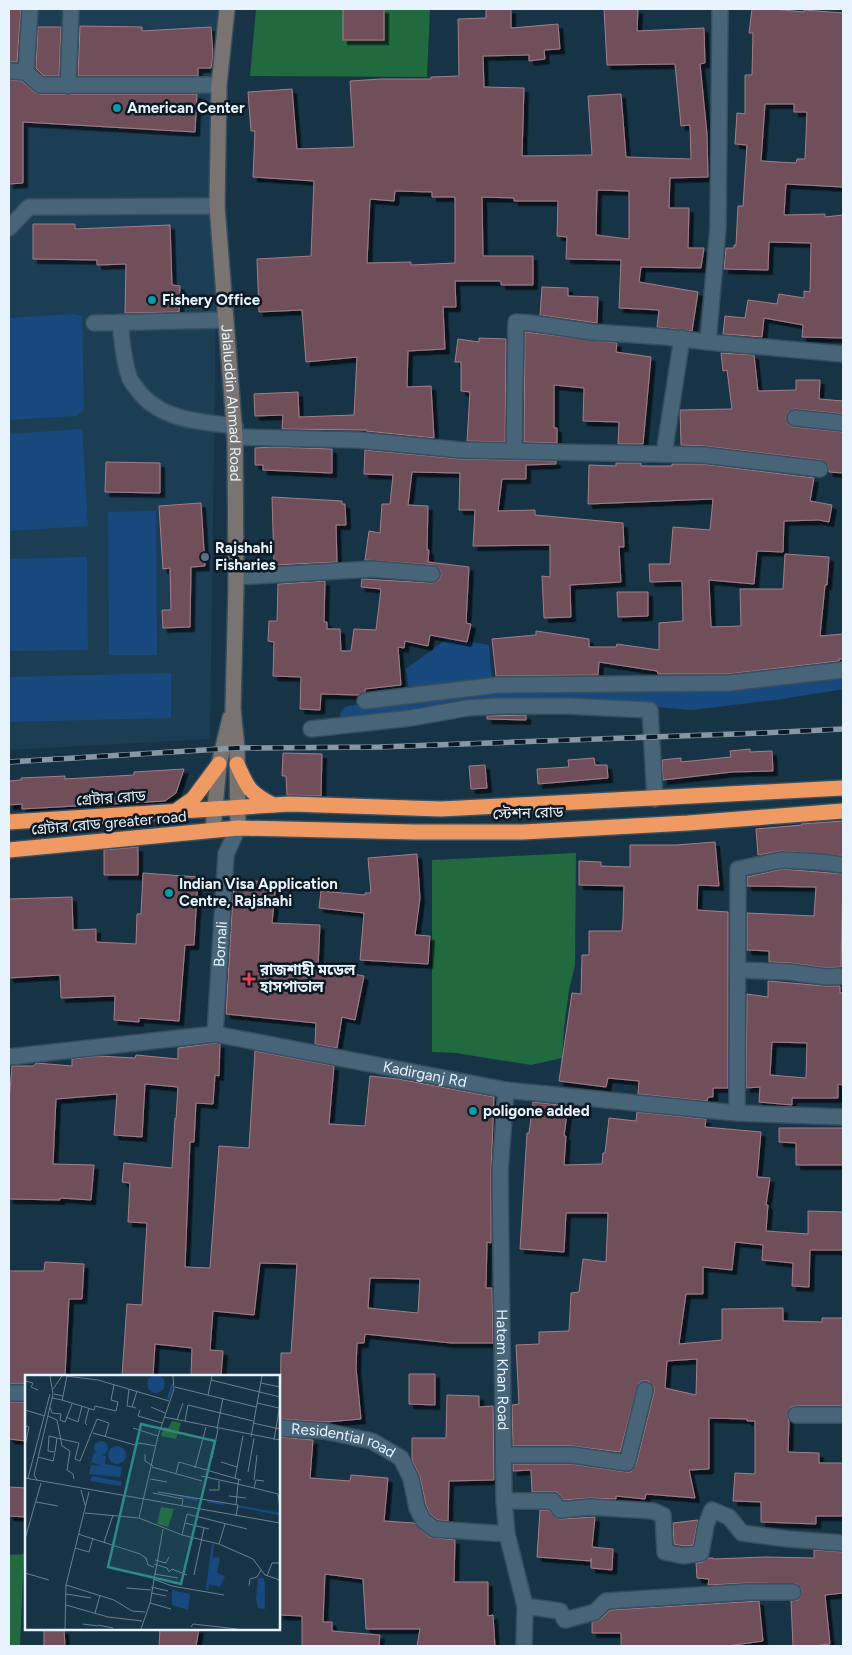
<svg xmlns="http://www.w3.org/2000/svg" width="852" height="1655" viewBox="0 0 852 1655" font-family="Figtree,'Noto Sans Bengali',sans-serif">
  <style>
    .built { fill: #1b3e55 }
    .green { fill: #21693e }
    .water { fill: #17497e }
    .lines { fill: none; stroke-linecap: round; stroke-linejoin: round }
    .canal { stroke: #17497e; stroke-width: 20 }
    .building { fill: #704f5a; stroke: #a27e8a; fill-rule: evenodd; filter: url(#shadow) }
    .street-casing { stroke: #374e5e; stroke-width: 18 }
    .secondary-casing { stroke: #374e5e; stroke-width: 18 }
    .highway-casing { stroke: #374e5e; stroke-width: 18 }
    .street { stroke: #476479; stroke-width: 15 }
    .secondary { stroke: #797472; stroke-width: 15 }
    .highway { stroke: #ef9963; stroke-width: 15 }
    .rail-casing { stroke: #8498a6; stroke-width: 5.5 }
    .rail { stroke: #0d1922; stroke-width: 4; stroke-dasharray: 11; stroke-linecap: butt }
    .culture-dot { fill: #0f9aa8; stroke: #0d1922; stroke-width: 2 }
    .service-dot { fill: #5c6f8a; stroke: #0d1922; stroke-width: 2 }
    .health-dot { fill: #e0444e; stroke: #0d1922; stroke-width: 2 }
    .labels { text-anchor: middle; stroke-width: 5; stroke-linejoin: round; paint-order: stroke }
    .poi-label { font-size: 15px; font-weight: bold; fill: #e7f4fe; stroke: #0d1922; text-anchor: start }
    .street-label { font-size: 15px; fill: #e7f4fe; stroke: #0d1922 }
    .inset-river { fill: none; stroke: #17497e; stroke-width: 2.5 }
    .inset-road { fill: none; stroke: #6a8090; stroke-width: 1 }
    .view { fill: #2f8984; fill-opacity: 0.15; stroke: #2f8984; stroke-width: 2.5 }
    .inset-edge { fill: none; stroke: #e7f4fe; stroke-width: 2.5 }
  </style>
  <defs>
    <filter id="shadow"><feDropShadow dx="4.5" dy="4.5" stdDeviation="0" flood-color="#0009"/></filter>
  </defs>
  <rect width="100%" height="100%" fill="#173346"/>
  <path class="built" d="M9,9H220L210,739L9,750Z"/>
  <g class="green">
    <path d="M256,9H430L427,77L250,76Z"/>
    <path d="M576,853L575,965L569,990L564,1028L562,1058L531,1065L456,1053L432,1052V860Z"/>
    <path d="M24,1554L20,1646H9V1555Z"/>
  </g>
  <g class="water">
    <path d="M73,314L82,316L84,410L76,416L9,420V318Z"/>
    <path d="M82,429L88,526L9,531V434Z"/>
    <path d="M156,511L157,655H109L108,512Z"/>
    <path d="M87,557L88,650L9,651V559Z"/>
    <path d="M448,638L489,645L492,680L409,691L406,669Z"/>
    <path d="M171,673V718L9,722V677Z"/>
  </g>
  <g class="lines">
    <path class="canal" d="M350,716L463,699L524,692H603L691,700L774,690L843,679"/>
  </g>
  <g class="building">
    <path d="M9,9H21L17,62H9Z"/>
    <rect x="343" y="9" width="41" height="31"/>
    <path d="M486,9H511V28L558,24L560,49L544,50L545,59L529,61V55L483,56L484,87L524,88L522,156L592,155L588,96L621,94L626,157L691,159L690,125L681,126L675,64L607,65L604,9H638L637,31L704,28L705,63L700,64L707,134L708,177L670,178L669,208H689L688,248H704L701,268L641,267L639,282L698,292L692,331L657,327L659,310L619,308L621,260L566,259L567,237L557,236L558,201H514V198L482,197L483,256H533V285H501V281H455L456,307H443L445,349L408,351L407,387L431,386L434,438L366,431V430L282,429L283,415L255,416L254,394L298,392L299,417L354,415L357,357L306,362L302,310L259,312L257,259L311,256L314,181L253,177L255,131H251L248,92L292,89L297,149L354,147L350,81L381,79H431V77L459,76L458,19L486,18ZM597,190L629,191V239L596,235ZM395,191L432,192V197H455V263L411,265V262L367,263L370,199L394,201Z"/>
    <path d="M752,9H773L804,12V10L843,13V187L786,184L784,215L825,214V217L843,215V338L802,337L803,325L764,318L762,337L723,334L725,316L745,318L748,300L777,304L779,294L804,298V291L810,292L811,243L769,242L768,270L724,269L726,248H734V245H736L738,206H743L747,145L735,144L737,113L745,114V75H752L753,33H749ZM765,104H794V112H807L805,159H797L796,163L761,161Z"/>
    <path d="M80,26L142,27V31L211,27L213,55L211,68H198V76H78Z"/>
    <path d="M38,27H61L59,76H44L36,68Z"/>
    <path d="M9,80L22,81L34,92L40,94H197L195,132L23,122V183L9,184Z"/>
    <path d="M33,224H75V229L170,225L172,285L180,286L179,312L125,313L126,264L97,265V260L33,259Z"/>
    <path d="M542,287L568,288V296L598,297L597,323L540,315Z"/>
    <path d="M525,332L617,343L616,352L651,357L643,444H618L619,422L583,421L584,388L554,385V428H557V443L524,442Z"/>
    <path d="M479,338L506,339L505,442L467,441L470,392L461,391V362H455L458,339L479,342Z"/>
    <path d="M721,353L754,355L758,391L796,390V380H820L819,399L843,401V414L795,409L788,412L786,418L789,425L794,427L843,432V473L829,472L828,465L821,460L704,446L681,445L680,410L732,409L727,370L723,371Z"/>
    <path d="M272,447L332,449V473L263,470V465H255V448Z"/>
    <path d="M365,450L461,459L556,461V464L526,465V479H502L498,511L535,510V515L623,523L624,547H619L621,582L570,585L571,617L544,618L542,576L550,577V545L473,546L475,510H459L460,473L412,472L408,505L428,506L427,550H429L428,562L469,567L466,623L471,624L467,642L430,635L428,646L405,641L404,648L398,647L401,685L365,689V692L358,695L321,694L320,710L300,709L301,677L273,676L274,642L268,641L269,621H277L278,584L325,581L324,622H327V629H340L341,651H351L354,629L376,630L381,589L361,587L362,579L432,583L439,580L441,575L440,570L433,565L365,560L369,531L380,533L382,504H390L393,475L364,474Z"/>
    <path d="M106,462L160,463V493L105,492Z"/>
    <path d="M616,463H641V466H672V464H702L814,478L810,501L832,505L829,522L819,520L784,521L783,552L757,551L754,584L709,580L711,627L741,626L740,589H783L785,554L829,557L827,585H825L820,636L843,634V659H839V661L728,674H658L657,671L599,662L598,675L496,676L492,639L536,635V631L589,639V647H616L617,644L659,650V623L683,621L682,581L650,582L649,564H670L673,527L710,530L713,499L588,504L589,465L616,466Z"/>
    <path d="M272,497L342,501V504H345L346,525H336L337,562L274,565Z"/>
    <path d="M201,503L205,566L191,567L190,627L163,628L162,610H171L170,568L163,569L159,506Z"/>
    <path d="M617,592H648V616L618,617Z"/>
    <path d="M526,715V720L487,719V716Z"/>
    <path d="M750,749V752L772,751L773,771L732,772L663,780L662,760L681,758V762L731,757L730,751Z"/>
    <path d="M283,753L322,754L321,796L287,795L286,776H282Z"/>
    <path d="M594,758L595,765H607L608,778L538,784L537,769L569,767L568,760Z"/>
    <path d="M485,765L487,788L471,789L469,766Z"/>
    <path d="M184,769L176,793L165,801L22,809V804L9,805V781L21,780V778L65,776V779L134,775V772Z"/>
    <path d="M843,821V856L781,851L758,855L756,829L802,825L801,824Z"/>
    <path d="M715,842L719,886L698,885L697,910L728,912V1088H713V1097H708L707,1101L638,1094L639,1081L608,1078L606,1087L559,1081L572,993L581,994L582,955H589V931H622L623,920L624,886L579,885V861L601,862V866L630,867V845H676Z"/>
    <path d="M138,847V875H104V850Z"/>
    <path d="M417,854L420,898L415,935L430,936L428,964L360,960L364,913L319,908L321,891L365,895V893H371L368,858Z"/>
    <path d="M782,869L843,874L841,967L826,968L790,963L769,962V951L747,950V913L814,916L816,887L747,886V877Z"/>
    <path d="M143,873L198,877L194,945H185L179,1021L139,1018V1022L114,1020L115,996L61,998L60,975L9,978V899L72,897L73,930L96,929V942L136,944L137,914H141Z"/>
    <path d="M234,879L276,883L272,923L320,925L318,967L364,976L355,1020L342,1017L337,1048L315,1044L316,1023L226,1014Z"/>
    <path d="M768,981L825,986H840V993H843V1085L838,1084V1098H792V1105L759,1102L760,1087L746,1088L747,994L768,997ZM772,1042L807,1043L806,1078L770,1075Z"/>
    <path d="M215,1043L220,1044L219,1076L215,1075L213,1104L196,1103L194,1142H190L185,1267L210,1268L219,1146L249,1148L255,1051L334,1066L329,1124L365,1126L370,1076L398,1079L494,1097L491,1171V1243L487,1242L486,1288H492L493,1343H451L365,1334L364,1343H357L356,1368L361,1419L326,1422L280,1419L281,1353H291L297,1264L260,1263L254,1315L213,1311L210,1350L223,1351L221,1376H191L192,1348L155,1344L153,1376H122L127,1304L142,1305L147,1223L128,1222L130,1183L122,1182L124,1163L172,1168L175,1118L176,1119L178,1087L145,1084L142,1137L114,1135L117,1094L56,1099L53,1164L94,1165L91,1200L60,1198V1200L9,1199V1103L12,1066H34L36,1063L72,1066V1059L98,1056L135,1058L136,1055L178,1059V1048ZM370,1278L420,1279L418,1313L368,1308Z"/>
    <path d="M533,1102L568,1106L564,1136H566L564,1165L602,1164L603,1153H605L609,1118L636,1121L637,1112L706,1119L705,1127L761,1132L757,1177L770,1178L766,1205H768L766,1231L808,1234V1211L843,1212V1250H810L809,1287L792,1286L793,1263L762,1260L763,1245L735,1242L732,1270L703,1267V1294H686L679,1344L722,1340V1309L783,1308V1321L822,1322V1318H843V1406H796L791,1407L787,1415L789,1421L788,1452L819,1453V1463H843V1516H816V1524L761,1522V1502L733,1501L735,1473L755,1474V1421H747V1419L709,1418V1469L689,1470L695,1498L646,1494L645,1499L616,1496V1499L590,1498L564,1500L557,1492H532L531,1470L513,1471V1464H571L626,1472H631L636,1465L654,1392V1387L648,1381H642L638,1384L620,1452L572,1446H513L512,1405L519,1404L516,1345L539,1344V1332L569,1331L571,1293L579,1292L583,1259L606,1262L608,1213H566L564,1252L520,1249L527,1133H529ZM697,1359L696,1395L665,1388L667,1361Z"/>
    <path d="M779,1128H843V1165H796V1143L779,1142Z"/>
    <path d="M45,1262L84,1264L82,1299H69L65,1376H26V1384H9V1271H44Z"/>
    <path d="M409,1374H435V1405L409,1404Z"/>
    <path d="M447,1395L479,1396V1407L493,1406L494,1480L449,1481L448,1521L438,1520L430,1514L426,1505L420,1477L412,1460V1438H446Z"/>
    <path d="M9,1402H26V1441L9,1439Z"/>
    <path d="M279,1437L313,1440L310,1478L350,1481L351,1475L388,1478L384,1521L414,1523L429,1537L455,1540L454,1582H488V1616L493,1615L495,1646H417L420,1629H366L363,1579L325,1574L323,1622H332V1631L380,1635L379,1646H302V1616L279,1615Z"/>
    <path d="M9,1487L26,1488V1517L9,1516Z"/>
    <path d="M540,1510H548L556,1518L560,1519L595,1517L592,1547L613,1549L612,1570L591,1568V1558V1561L537,1557Z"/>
    <path d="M698,1520L693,1545L684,1546L674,1544L673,1523Z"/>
    <path d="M814,1550L843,1552V1593L825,1595L830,1644L812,1646H793L791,1601L798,1600L802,1592L801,1588L797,1584L748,1583L708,1585L709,1579L697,1578L696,1563L703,1562L709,1558H713V1559L766,1557L814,1558Z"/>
    <path d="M759,1601L763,1641L727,1646H621V1633H592V1622L601,1619L610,1610Z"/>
    <path d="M160,1629H199L196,1646H159Z"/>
    <path d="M44,1630H64L65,1646H44Z"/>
  </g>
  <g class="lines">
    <defs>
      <g id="street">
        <path d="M9,71L26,72L40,85H219"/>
        <path d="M26,72L30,9"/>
        <path d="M68,86L71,9"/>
        <path d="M9,228L29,207L217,206"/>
        <path d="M120,322C122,340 123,359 129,376C130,381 134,385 137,389C159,420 200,422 235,426"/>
        <path d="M94,323L226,320"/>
        <path d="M708,342L718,227L720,9"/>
        <path d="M795,418L843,423"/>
        <path d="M235,437L358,440L461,450L703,455L820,469"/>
        <path d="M514,451L516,322L531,323L592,332L666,337L708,342L843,354"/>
        <path d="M664,454L682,338"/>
        <path d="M236,577L372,569L432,574"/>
        <path d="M365,701L498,685L729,683L843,670"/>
        <path d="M311,729L411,718L467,708L498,706H567L650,710L655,799"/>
        <path d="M738,970L789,972L826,977L843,976"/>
        <path id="s1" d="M215,1034L226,854L238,828"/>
        <path id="s2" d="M9,1057L215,1034L506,1090L737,1113L843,1117"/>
        <path id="s3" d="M506,1090L500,1171L504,1501L507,1534L525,1606L524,1646"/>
        <path d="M737,1113L738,869L781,860L820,862L843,865"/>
        <path d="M9,1393H26"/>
        <path d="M796,1415H843"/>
        <path id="s4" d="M279,1428L324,1431L372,1441L401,1458L411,1479L417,1508L423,1520L434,1529L507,1534"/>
        <path d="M504,1455H572L627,1463L645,1390"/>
        <path d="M504,1501H553L560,1510L590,1507L653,1511L663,1515L665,1552L684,1556L701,1553L706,1525L712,1510L729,1517L742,1533L788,1539L843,1543"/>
        <path d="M525,1606L560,1611L565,1620L595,1612L606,1601L748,1592H793"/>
      </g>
      <g id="secondary">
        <path id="s5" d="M227,9L219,85L217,206L235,437L236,586L233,709L237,748L238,828"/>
        <path d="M213,830L219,764L230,718"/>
      </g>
      <g id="highway">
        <path d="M237,764C248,789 249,792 273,805"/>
        <path d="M176,811L193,799L219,764"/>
        <path d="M9,822L290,804L441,809L843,788"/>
        <path d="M9,850L238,828L414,832H523L688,823L843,811"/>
      </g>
    </defs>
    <use href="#street" class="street-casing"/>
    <use href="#secondary" class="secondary-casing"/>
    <use href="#highway" class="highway-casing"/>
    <use href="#street" class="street"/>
    <use href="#secondary" class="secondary"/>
    <use href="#highway" class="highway"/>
    <defs>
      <path id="rail" d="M9,762L237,748L380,747L762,733L843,729"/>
    </defs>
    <use href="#rail" class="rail-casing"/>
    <use href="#rail" class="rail"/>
  </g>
  <g class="culture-dot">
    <circle cx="117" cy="108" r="5"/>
    <circle cx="152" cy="300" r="5"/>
    <circle cx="169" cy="893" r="5"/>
    <circle cx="473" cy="1111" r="5"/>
  </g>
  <circle class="service-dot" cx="205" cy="557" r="5"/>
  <path class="health-dot" d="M246.5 971.5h5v5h5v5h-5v5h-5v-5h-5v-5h5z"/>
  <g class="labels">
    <g class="poi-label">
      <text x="127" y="113">American Center</text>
      <text x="162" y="305">Fishery Office</text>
      <text x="215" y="553">Rajshahi<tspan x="215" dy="17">Fisharies</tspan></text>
      <text x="179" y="889">Indian Visa Application<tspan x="179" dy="17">Centre, Rajshahi</tspan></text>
      <text x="260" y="975">রাজশাহী মডেল<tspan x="260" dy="17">হাসপাতাল</tspan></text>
      <text x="483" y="1116">poligone added</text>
    </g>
    <g class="street-label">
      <text dy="5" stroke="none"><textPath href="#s5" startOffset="395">Jalaluddin Ahmad Road</textPath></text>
      <text transform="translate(111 798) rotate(-4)" y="5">গ্রেটার রোড</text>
      <text transform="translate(528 813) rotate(-2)" y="5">স্টেশন রোড</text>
      <text transform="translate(109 823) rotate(-5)" y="5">গ্রেটার রোড greater road</text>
      <text dy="5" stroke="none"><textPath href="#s1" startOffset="90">Bornali</textPath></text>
      <text dy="5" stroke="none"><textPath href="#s2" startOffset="421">Kadirganj Rd</textPath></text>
      <text dy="5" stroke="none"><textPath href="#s3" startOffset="280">Hatem Khan Road</textPath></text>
      <text dy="5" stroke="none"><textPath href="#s4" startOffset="66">Residential road</textPath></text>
    </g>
  </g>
  <g transform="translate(25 1375)">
    <rect width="255" height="255" fill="#173346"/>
    <path d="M147,46L156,48L151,64L136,61L139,52L143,53ZM136,132L149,134L143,152L132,149Z" fill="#21693e"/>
    <path d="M122 9a9 9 0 1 1 18 0a9 9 0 1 1-18 0ZM69 73a7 7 0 1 1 14 0a7 7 0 1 1-14 0ZM83 80a9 9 0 1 1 18 0a9 9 0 1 1-18 0ZM69,78L81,81L80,89L97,92L95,102L64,99L66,90L77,91L66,87ZM67,101L97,107L96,111L65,106ZM191,182L195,183L192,198L200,201L195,212L182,209L185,184ZM233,203H238L240,208V234L233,233L231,224ZM147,215L165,219L163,235L147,230Z" fill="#17497e"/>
    <path class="inset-river" d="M143,24L148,9M155,121L172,125M182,126L199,129M212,131L255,139M182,215L188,169"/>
    <path class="inset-road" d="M41,1L73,5L144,26M186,5L255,22M0,6L8,8L6,12L13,15M236,8L255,12M150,12L231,32M28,14L37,1M104,14L102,31L107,32M183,20L187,1M38,21L42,1M27,23L37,25L38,21L29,19M37,25L69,35L70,31L91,36L93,27L86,25L89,10M232,28L254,33M25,32L27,38L36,39L35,45L40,47L47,29M126,32L140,38M111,33L107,32L112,16M0,35L20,41M115,35L113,41L137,48M23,41L32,45L37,71L45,76L42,95L48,99L49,104M41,42L53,47L57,31M139,42L255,65M152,45L158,28M160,46L163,30L228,46M228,48L255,54M62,50L60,48L64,33M0,51L4,52L0,71M108,53L133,61M192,54L198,23M68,58L110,70L114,68L131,71M226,62L237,1M32,63L30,77L23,76L24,61L36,64L54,68L50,84L55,86L72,44L84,48L80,62M249,65L255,29M120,79V86L128,91M13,82L28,86L30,78M187,83L193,54M196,87L212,92M127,92L177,106M170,93L181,52M223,97L229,63M151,98L154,87L216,105M176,101L213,109L211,130M0,103L255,148M3,103L25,19M210,103L218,61M125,104L142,107M214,104L213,109L229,113M12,105L9,100L28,19L25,1M229,105L232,80M239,106L231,105L229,113L253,119L255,131M56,115L60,130M184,115H194V106M133,117L213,130L211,141M128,118L158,124L157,130M204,121L221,123M11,127L33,131M60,138L114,143L157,160L194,169L228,184L240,200L255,205M114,143L133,61L149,14L148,1M160,148L184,154M53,159L115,179L121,183L123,190L129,192M157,160L162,139L222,154M0,164L16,108M79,167L88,140M194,169L200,149M50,173L64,177L68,163M130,185L141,188L144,182M129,189L142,193L144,197L147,194L162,200M0,198L24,205M129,199L153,203M169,200L179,153M242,201L247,188H255M128,204L147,211L199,220M41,210L89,225L107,236L120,237M224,211L225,204L232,202L236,195M126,212L143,216M101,213L126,215M126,218L141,221M41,219L66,223M125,228L146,234M41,230L83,242L117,246M70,238L75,220M58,249L73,251M73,250L88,253M166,252L168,249L212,254M40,254L41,210L64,117M116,254L125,228L138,154"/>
    <path class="view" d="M116,49L190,66L156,209L83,192Z"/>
    <rect width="255" height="255" class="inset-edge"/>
  </g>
  <rect width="852" height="1655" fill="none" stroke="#e7f4fe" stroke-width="20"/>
</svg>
